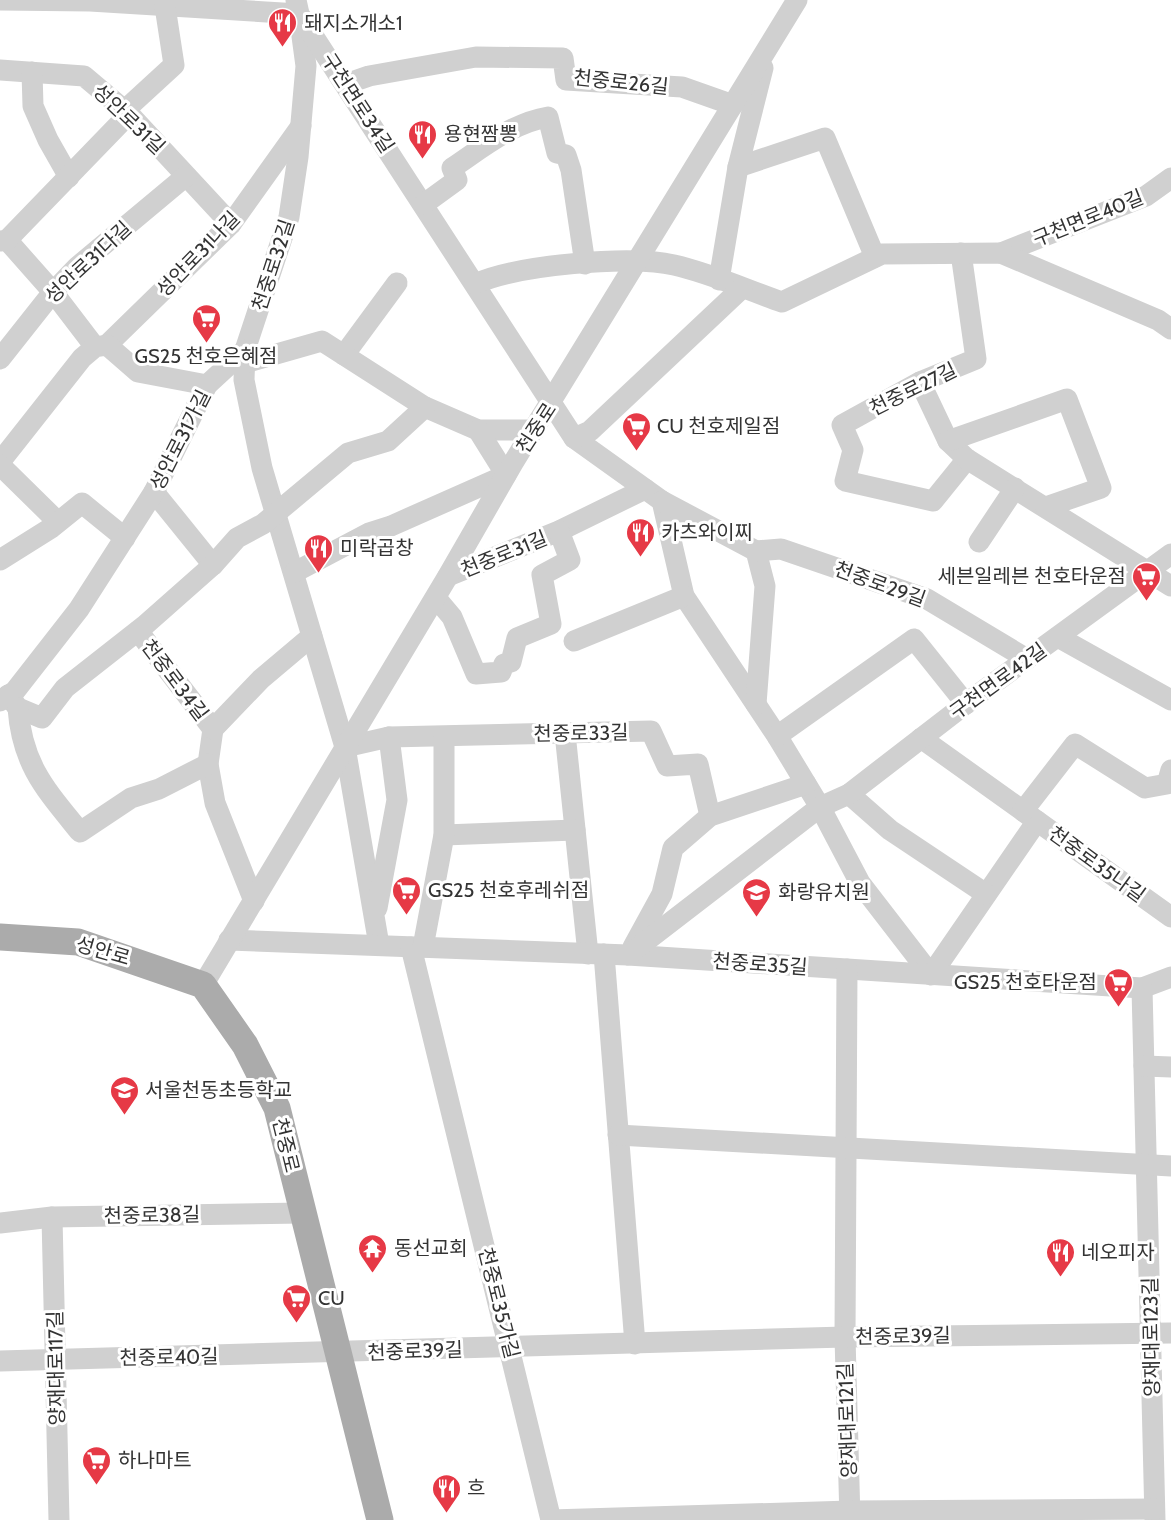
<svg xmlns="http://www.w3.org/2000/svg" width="1171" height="1520" viewBox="0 0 1171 1520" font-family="Cabin,'Noto Sans KR',sans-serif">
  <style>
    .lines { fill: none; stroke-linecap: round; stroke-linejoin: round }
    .minor { stroke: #d0d0d0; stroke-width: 21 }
    .major { stroke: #ababab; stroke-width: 27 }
    .labels { text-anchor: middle; stroke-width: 6; stroke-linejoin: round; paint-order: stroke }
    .poi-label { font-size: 20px; fill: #333; stroke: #fff; text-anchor: start }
    .street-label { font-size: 20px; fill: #333; stroke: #fff }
  </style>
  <rect width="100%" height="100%" fill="#fff"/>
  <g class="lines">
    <g class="minor">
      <path d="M0,0L90,1L299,14L306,66L298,157L289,217L245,350L244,380L262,468L345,747L379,945"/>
      <path d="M296,0L299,14L574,438L662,501L684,596L777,736L820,807L860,883L931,975L1037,821"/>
      <path d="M0,70L84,76L129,114L231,224"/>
      <path d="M32,72L33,106L48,140L69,177"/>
      <path d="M346,84L369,76L476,57L563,58L566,80L682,87L733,105"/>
      <path d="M125,110L174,65L164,0"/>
      <path d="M738,167L825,138L875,257"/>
      <path d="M424,204L457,180L452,168C482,148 512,123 548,117L557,153L566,155L571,170L585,264"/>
      <path d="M7,240L53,292L95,347"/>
      <path d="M0,241L7,240L129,114"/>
      <path d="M961,253L976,359L920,382L842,425L853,450L845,481L933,501L967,459"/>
      <path d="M1001,253L1146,196L1171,178"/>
      <path d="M719,280L738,167L763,68"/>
      <path d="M475,284C517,265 629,255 674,265C710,273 747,290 782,302L882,254L1001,253L1158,320L1171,329"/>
      <path d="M107,345L231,224L301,126"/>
      <path d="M344,355L397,283"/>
      <path d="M0,359L53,292L77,267L186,176"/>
      <path d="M245,363L322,341L425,407L478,430H535"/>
      <path d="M920,382L948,441L967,459L1171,586"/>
      <path d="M574,438L590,431L742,288"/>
      <path d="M948,441L1067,399L1101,488L1046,507"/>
      <path d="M0,462L82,358L95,347L107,345L138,372L207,385"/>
      <path d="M0,465L58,522"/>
      <path d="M154,492L213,565"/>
      <path d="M662,501L756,551L765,586L756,704"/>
      <path d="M979,542L1015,488"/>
      <path d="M756,551L781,549L927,599L1027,659"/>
      <path d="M0,560L51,528L82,503L125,538"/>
      <path d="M295,572L369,533L391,526L506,475L478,430"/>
      <path d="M448,576L559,531L645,489"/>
      <path d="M436,598L452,617L476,674L501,672L504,664L511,662L517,638L551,624L542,575L570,560L559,531"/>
      <path d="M138,631L213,729L208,764L215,803L254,901"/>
      <path d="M1058,637L1171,700"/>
      <path d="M574,641L684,596"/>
      <path d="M8,695L18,708L42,718L65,688L144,626L213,565L237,538L263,524L348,453L388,441L425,407"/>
      <path d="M0,701L15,691L79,609L154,492L207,385L245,350"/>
      <path d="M18,708C22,765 46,790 80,832L131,798L159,789L208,764"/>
      <path d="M213,729L261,679L312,636"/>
      <path d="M565,733L588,954"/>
      <path d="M777,736L914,639L966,704"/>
      <path d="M921,738L1171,917"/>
      <path d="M345,747L389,737L651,731L667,766L698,764L710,816"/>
      <path d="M849,794L890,830L986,894"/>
      <path d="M1023,811L1075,744L1145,788L1167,784L1171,770"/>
      <path d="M444,835L575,830"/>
      <path d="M377,908L397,800L389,737"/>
      <path d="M229,940L628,955L1142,988L1171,977"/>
      <path d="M411,947L551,1520"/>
      <path d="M423,947L444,835V737"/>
      <path d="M633,947L662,894L673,848L710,816L806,784"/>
      <path d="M604,954L635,1344"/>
      <path d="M628,955L820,807L849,794L976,696L1171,554"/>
      <path d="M847,969L845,1337L850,1520"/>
      <path d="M203,985L448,576L513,463L797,0"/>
      <path d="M1142,988L1155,1520"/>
      <path d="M1144,1066L1171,1067"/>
      <path d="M618,1135L1171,1166"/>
      <path d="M52,1217L59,1520"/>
      <path d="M0,1223L52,1217L303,1213"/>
      <path d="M0,1361L845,1337L1171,1333"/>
      <path d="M551,1520L850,1511L1154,1509"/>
    </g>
    <path class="major" d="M0,937L78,942L203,985L245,1045L277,1108L380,1520"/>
  </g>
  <defs>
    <symbol id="restaurant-pin" viewBox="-11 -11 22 30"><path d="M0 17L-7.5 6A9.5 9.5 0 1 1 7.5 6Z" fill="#e63946" stroke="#fff"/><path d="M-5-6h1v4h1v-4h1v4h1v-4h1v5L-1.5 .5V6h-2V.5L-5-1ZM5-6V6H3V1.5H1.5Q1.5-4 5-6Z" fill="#fff"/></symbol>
    <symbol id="supermarket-pin" viewBox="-11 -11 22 30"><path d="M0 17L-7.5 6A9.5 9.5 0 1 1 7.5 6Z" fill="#e63946" stroke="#fff"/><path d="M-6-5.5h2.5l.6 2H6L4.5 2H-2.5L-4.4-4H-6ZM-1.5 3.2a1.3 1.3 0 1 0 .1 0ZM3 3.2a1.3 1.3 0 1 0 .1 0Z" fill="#fff"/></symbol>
    <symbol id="school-pin" viewBox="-11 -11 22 30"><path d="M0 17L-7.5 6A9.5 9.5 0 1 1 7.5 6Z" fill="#e63946" stroke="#fff"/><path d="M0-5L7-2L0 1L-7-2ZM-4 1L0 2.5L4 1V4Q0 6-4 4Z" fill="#fff"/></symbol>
    <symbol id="temple-pin" viewBox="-11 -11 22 30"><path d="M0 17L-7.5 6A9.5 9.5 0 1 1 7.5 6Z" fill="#e63946" stroke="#fff"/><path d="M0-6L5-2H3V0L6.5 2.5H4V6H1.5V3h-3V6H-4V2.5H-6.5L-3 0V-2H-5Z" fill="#fff"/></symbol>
  </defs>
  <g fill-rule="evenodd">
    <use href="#restaurant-pin" x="266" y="6" width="33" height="45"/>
    <use href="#restaurant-pin" x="406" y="118" width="33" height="45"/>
    <use href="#supermarket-pin" x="190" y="302" width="33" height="45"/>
    <use href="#supermarket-pin" x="620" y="410" width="33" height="45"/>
    <use href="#restaurant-pin" x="624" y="516" width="33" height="45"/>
    <use href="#restaurant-pin" x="302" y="532" width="33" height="45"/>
    <use href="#supermarket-pin" x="1130" y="560" width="33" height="45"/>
    <use href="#supermarket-pin" x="390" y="874" width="33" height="45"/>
    <use href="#school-pin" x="740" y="876" width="33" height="45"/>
    <use href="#supermarket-pin" x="1102" y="966" width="33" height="45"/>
    <use href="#school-pin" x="108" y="1074" width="33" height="45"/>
    <use href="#temple-pin" x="356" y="1232" width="33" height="45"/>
    <use href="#restaurant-pin" x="1044" y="1236" width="33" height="45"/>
    <use href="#supermarket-pin" x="280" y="1282" width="33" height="45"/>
    <use href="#supermarket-pin" x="80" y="1444" width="33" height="45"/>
    <use href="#restaurant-pin" x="430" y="1472" width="33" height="45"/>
  </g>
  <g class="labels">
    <g class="poi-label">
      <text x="304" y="30">돼지소개소1</text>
      <text x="444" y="141">용현짬뽕</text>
      <text x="206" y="363" text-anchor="middle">GS25 천호은혜점</text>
      <text x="657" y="433">CU 천호제일점</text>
      <text x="661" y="539">카츠와이찌</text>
      <text x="340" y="555">미락곱창</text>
      <text x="1126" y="583" text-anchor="end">세븐일레븐 천호타운점</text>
      <text x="428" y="897">GS25 천호후레쉬점</text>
      <text x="778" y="899">화랑유치원</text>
      <text x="1097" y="989" text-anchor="end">GS25 천호타운점</text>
      <text x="145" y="1097">서울천동초등학교</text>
      <text x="394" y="1255">동선교회</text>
      <text x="1081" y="1259">네오피자</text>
      <text x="318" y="1305">CU</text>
      <text x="118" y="1467">하나마트</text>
      <text x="467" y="1495">흐</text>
    </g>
    <g class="street-label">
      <text transform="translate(621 82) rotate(6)" y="7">천중로26길</text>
      <text transform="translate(358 103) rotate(57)" y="7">구천면로34길</text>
      <text transform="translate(129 119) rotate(44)" y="7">성안로31길</text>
      <text transform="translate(1088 218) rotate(-22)" y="7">구천면로40길</text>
      <text transform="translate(198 254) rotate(-46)" y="7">성안로31나길</text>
      <text transform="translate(88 262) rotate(-43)" y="7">성안로31다길</text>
      <text transform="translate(273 265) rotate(-72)" y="7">천중로32길</text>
      <text transform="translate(913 389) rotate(-26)" y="7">천중로27길</text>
      <text transform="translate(536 428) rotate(-57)" y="7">천중로</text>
      <text transform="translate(180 440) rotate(-63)" y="7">성안로31가길</text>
      <text transform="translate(504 554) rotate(-22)" y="7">천중로31길</text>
      <text transform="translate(880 584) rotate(20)" y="7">천중로29길</text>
      <text transform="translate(175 680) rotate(53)" y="7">천중로34길</text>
      <text transform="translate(998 681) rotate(-36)" y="7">구천면로42길</text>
      <text transform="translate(581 733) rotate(-1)" y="7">천중로33길</text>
      <text transform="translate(1097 864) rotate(36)" y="7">천중로35나길</text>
      <text transform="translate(103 951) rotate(16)" y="7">성안로</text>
      <text transform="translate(760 964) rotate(4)" y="7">천중로35길</text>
      <text transform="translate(286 1145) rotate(76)" y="7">천중로</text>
      <text transform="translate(152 1215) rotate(-1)" y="7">천중로38길</text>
      <text transform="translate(499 1303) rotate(76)" y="7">천중로35가길</text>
      <text transform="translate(903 1336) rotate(-1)" y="7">천중로39길</text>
      <text transform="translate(1151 1337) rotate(-91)" y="7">양재대로123길</text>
      <text transform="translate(415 1351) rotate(-2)" y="7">천중로39길</text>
      <text transform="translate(169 1357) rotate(-1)" y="7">천중로40길</text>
      <text transform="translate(56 1368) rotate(-91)" y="7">양재대로117길</text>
      <text transform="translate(847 1420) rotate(-92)" y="7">양재대로121길</text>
    </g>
  </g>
</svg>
